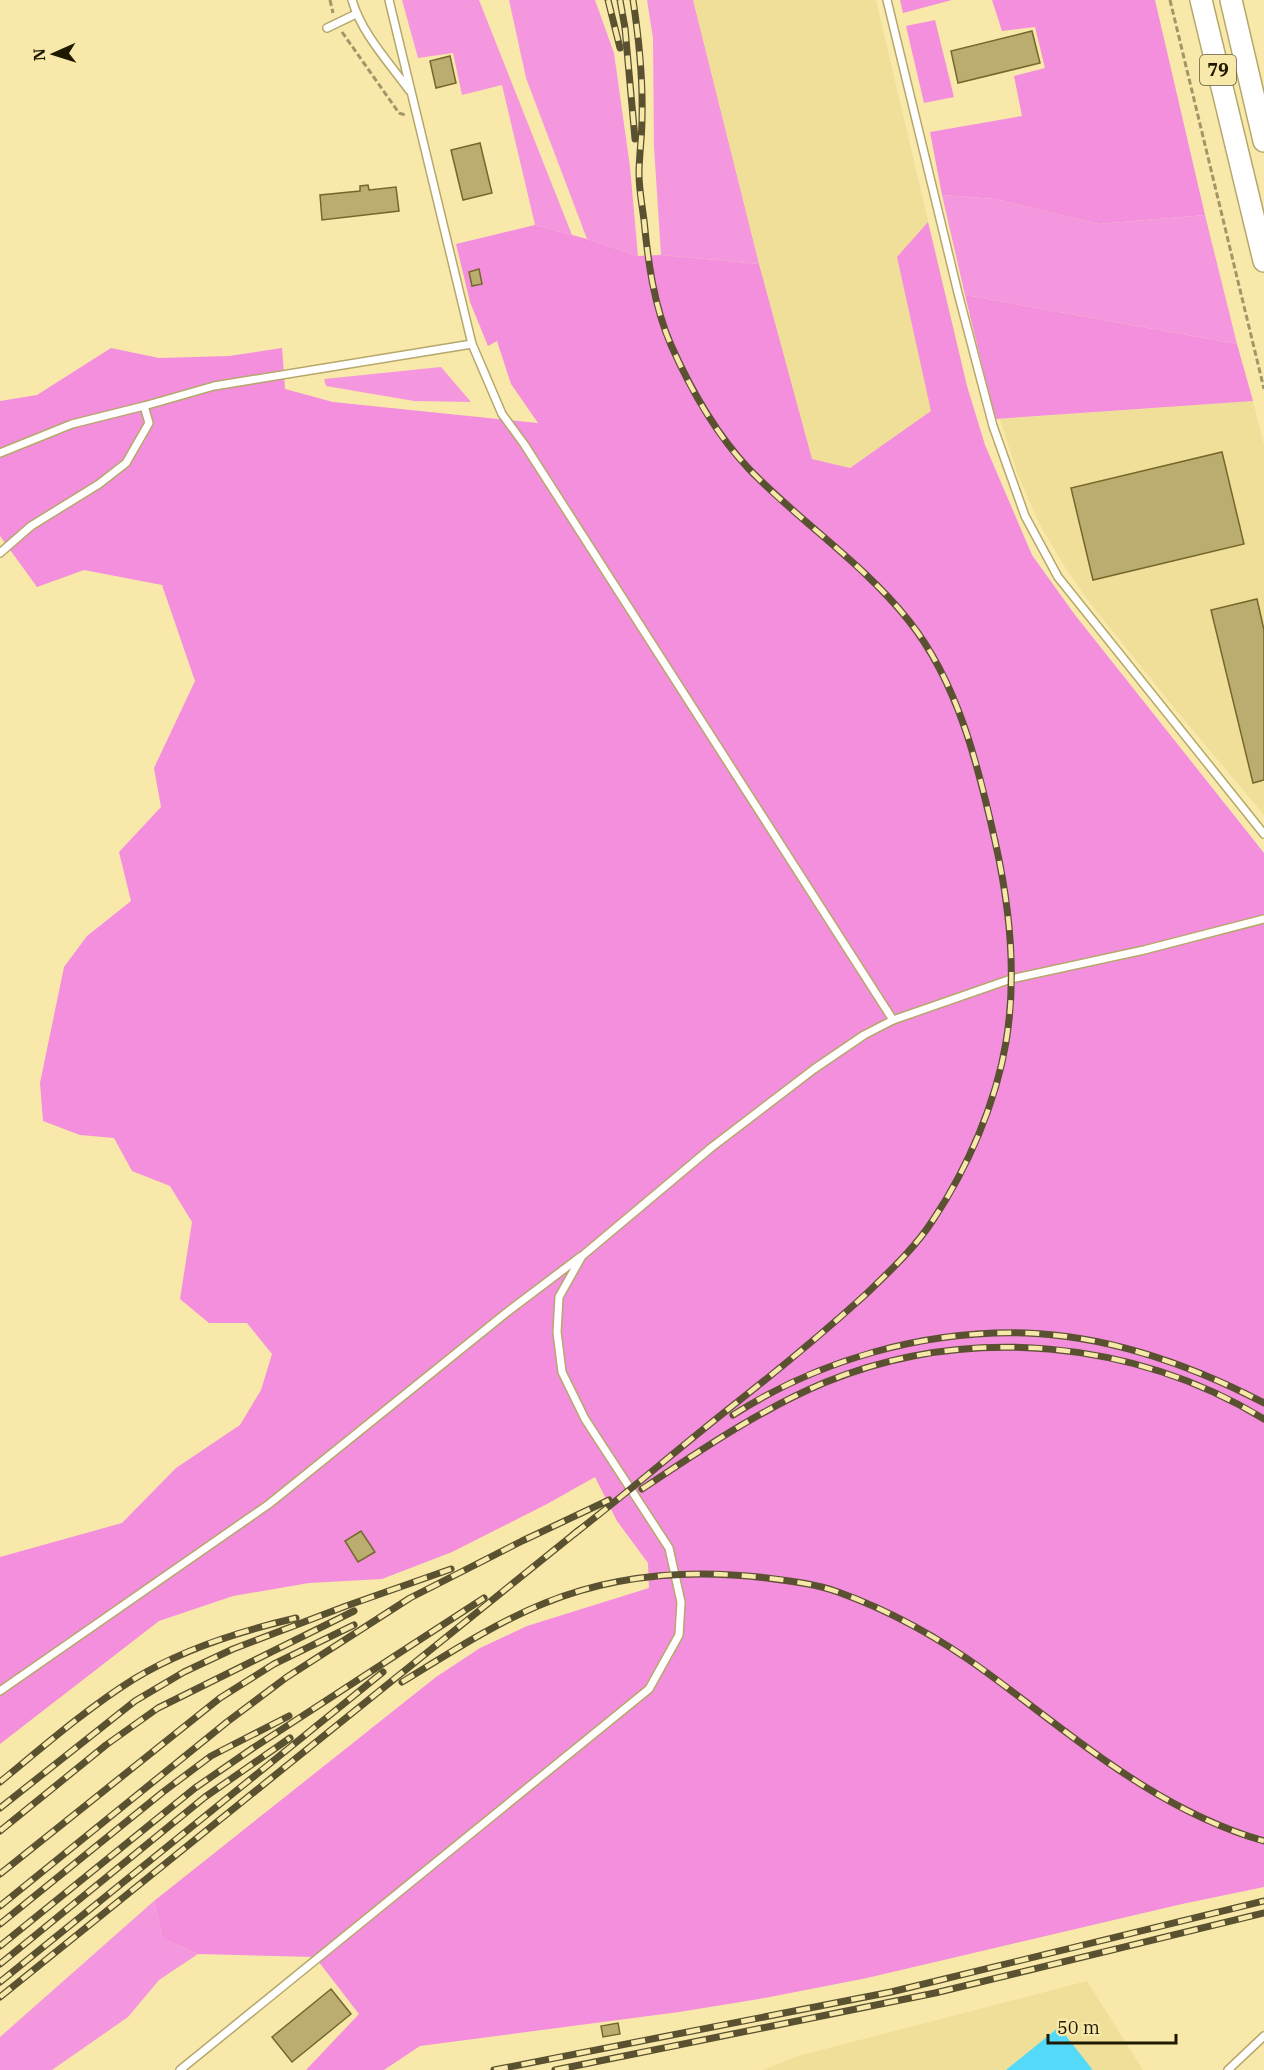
<svg xmlns="http://www.w3.org/2000/svg" width="1264" height="2070" viewBox="0 0 1264 2070" font-family="'IBM Plex Serif',serif">
  <style>
    .built { fill: #f0df98 }
    .green { fill: #f497de }
    .forest { fill: #f38fdd }
    .water { fill: #54daf8 }
    .building { fill: #bbac70; stroke: #76682c; stroke-width: 1.5 }
    .lines { fill: none; stroke-linecap: round; stroke-linejoin: round }
    .service-casing { stroke: #b6a76b; stroke-width: 10 }
    .primary-casing { stroke: #b6a76b; stroke-width: 24 }
    .path { stroke: #a19667; stroke-width: 3; stroke-dasharray: 6 3; stroke-linecap: butt }
    .service { stroke: #fff; stroke-width: 7 }
    .primary { stroke: #fff; stroke-width: 21 }
    .rail-casing { stroke: #595130; stroke-width: 7 }
    .rail { stroke: #f8e9ab; stroke-width: 4.5; stroke-dasharray: 14; stroke-linecap: butt }
    .labels { text-anchor: middle; stroke-width: 4.5; stroke-linejoin: round; paint-order: stroke }
    .shield { fill: #f8e9ab; stroke: #605735; stroke-width: 1.5 }
    .shield-label { font-size: 18px; font-weight: bold; fill: #1f1902 }
  </style>
  <rect width="100%" height="100%" fill="#f8e9ab"/>
  <g class="built">
    <path d="M693,0H876L967,386L850,468L812,459L759,264Z"/>
    <path d="M1253,401L1264,445V815L1171,704L1086,598L1063,564L1040,525L1017,473L1000,419Z"/>
    <path d="M1087,1981L1143,2070H763L798,2056Z"/>
  </g>
  <g class="green">
    <path d="M402,0H479L572,235L535,225L502,85L462,95L453,53L418,58Z"/>
    <path d="M509,0H595L614,53L630,167L638,256L587,239L526,78Z"/>
    <path d="M647,0H693L759,264L661,255L654,147L653,38Z"/>
    <path d="M942,195L995,199L1099,224L1205,215L1237,344L965,295Z"/>
    <path d="M441,367L471,402L414,401L326,386L324,379Z"/>
    <path d="M154,1901L163,1939L198,1954L159,1980L128,2017L52,2070H0V2037Z"/>
  </g>
  <g class="forest">
    <path d="M900,0H952L903,13Z"/>
    <path d="M992,0H1155L1205,215L1099,224L995,199L942,195L930,132L1022,116L1014,76L1045,68L1035,27L1002,31Z"/>
    <path d="M935,20L954,97L924,103L906,26Z"/>
    <path d="M928,222L967,386L985,445L1032,555L1075,615L1264,853V1887L1182,1904L867,1978L759,1999L679,2012L420,2046L384,2070H306L359,2014L315,1957L198,1954L163,1939L154,1901L436,1677L480,1648L527,1626L649,1588L648,1563L617,1521L595,1477L547,1504L452,1552L382,1579L309,1583L233,1596L159,1621L0,1744V1557L122,1523L176,1468L240,1425L261,1390L272,1354L247,1323H209L180,1299L192,1222L170,1186L132,1171L114,1138L80,1135L43,1121L40,1083L64,967L87,936L131,901L119,852L161,807L154,768L195,681L162,585L84,570L37,587L0,536V401L37,395L111,348L159,358L229,356L282,348L285,389L333,402L538,423L511,384L497,341L488,346L470,302L456,244L535,225L587,239L638,256L661,255L759,264L812,459L850,468L931,411L897,257Z"/>
    <path d="M965,295L1237,344L1253,401L995,419Z"/>
  </g>
  <path class="water" d="M1059,2027L1092,2069L1091,2070H1006Z"/>
  <g class="building">
    <path d="M1032,31L1040,63L958,83L951,51Z"/>
    <path d="M450,56L456,83L436,88L430,61Z"/>
    <path d="M480,143L492,193L463,200L451,150Z"/>
    <path d="M368,185L369,190L396,187L399,211L322,220L320,195L360,191V186Z"/>
    <path d="M479,269L482,284L472,286L469,272Z"/>
    <path d="M1222,452L1244,544L1093,580L1071,488Z"/>
    <path d="M1257,599L1264,630V780L1253,783L1211,610Z"/>
    <path d="M361,1531L375,1552L358,1562L345,1541Z"/>
    <path d="M331,1989L351,2014L292,2062L272,2037Z"/>
    <path d="M618,2023L620,2034L603,2037L601,2026Z"/>
  </g>
  <g class="lines">
    <defs>
      <g id="service">
        <path d="M352,0C362,34 388,61 409,90"/>
        <path d="M389,0L472,344L502,414L524,444L893,1020"/>
        <path d="M887,0L958,293L993,426L1025,516L1058,577L1264,834"/>
        <path d="M327,28L356,14"/>
        <path d="M0,453L72,424L144,406L214,386L472,344"/>
        <path d="M0,553L31,526L99,484L126,463L149,423L144,406"/>
        <path d="M0,1691L269,1504L506,1313L580,1257"/>
        <path d="M180,2070L649,1689L679,1635L681,1602L669,1548L585,1419L562,1372L557,1332L559,1297L582,1256L712,1147L814,1069L864,1035L893,1020L1011,979L1144,950L1264,919"/>
        <path d="M1228,2070L1264,2036"/>
      </g>
      <g id="primary">
        <path d="M1201,0L1264,261"/>
        <path d="M1231,0L1264,141"/>
      </g>
    </defs>
    <use href="#service" class="service-casing"/>
    <use href="#primary" class="primary-casing"/>
    <g class="path">
      <path d="M330,0L333,13"/>
      <path d="M1170,0L1264,389"/>
      <path d="M342,32L399,113L405,115"/>
    </g>
    <use href="#service" class="service"/>
    <use href="#primary" class="primary"/>
    <defs>
      <g id="rail">
        <path d="M608,0L620,48"/>
        <path d="M620,0L625,28L635,139"/>
        <path d="M733,1415C819,1360 923,1330 1026,1333C1109,1336 1191,1365 1264,1403"/>
        <path d="M642,1489C701,1450 761,1409 826,1382C968,1324 1134,1340 1264,1419"/>
        <path d="M574,1534C627,1493 678,1449 731,1407C777,1371 822,1334 865,1295C889,1272 915,1248 933,1220C967,1169 996,1103 1006,1042C1017,976 1010,907 995,841C978,765 958,683 909,621C863,563 800,522 749,469C715,433 691,390 671,345C654,306 648,262 644,220C642,205 639,189 639,174C639,156 642,137 642,119C643,79 639,39 633,0"/>
        <path d="M402,1682C448,1654 495,1623 545,1603C616,1574 692,1569 767,1578C791,1581 816,1584 838,1592C891,1611 941,1639 986,1672C1075,1737 1156,1810 1264,1841"/>
        <path d="M0,1782C44,1746 86,1709 134,1679C183,1649 240,1631 296,1618"/>
        <path d="M0,1808L135,1701L184,1672L233,1649L346,1606L451,1569"/>
        <path d="M0,1831L106,1745L158,1708L354,1611"/>
        <path d="M0,1874L220,1698L274,1664L354,1625"/>
        <path d="M0,1906L227,1722L287,1677L410,1598L522,1541L609,1500"/>
        <path d="M0,1924L163,1792L211,1756L289,1716"/>
        <path d="M0,1946L195,1788L253,1748L484,1598"/>
        <path d="M0,1964L205,1797L290,1738"/>
        <path d="M0,1982L383,1672"/>
        <path d="M0,1997L579,1530"/>
        <path d="M494,2070L891,1992L1264,1901"/>
        <path d="M555,2070L935,1993L1264,1913"/>
      </g>
    </defs>
    <use href="#rail" class="rail-casing"/>
    <use href="#rail" class="rail"/>
  </g>
  <g class="labels">
    <rect class="shield" x="1200" y="55" width="36" height="30" rx="4.5"/>
    <g class="shield-label">
      <text x="1218" y="76">79</text>
    </g>
  </g>
  <g transform="translate(54 54) rotate(267)" stroke="#f8e9ab" stroke-width="4.5" paint-order="stroke">
  <path d="M0-4.5L10 22L0 15L-10 22Z" fill="#1f1902"/>
  <text y="-9" font-size="16" font-weight="bold" text-anchor="middle" fill="#1f1902">N</text>
  </g>
  <path d="M1048 2034v9h128v-9" fill="none" stroke="#1f1902" stroke-width="3"/>
  <text x="1057" y="2034" font-size="18" fill="#1f1902" stroke="#f8e9ab" stroke-width="4.5" paint-order="stroke">50 m</text>
</svg>
